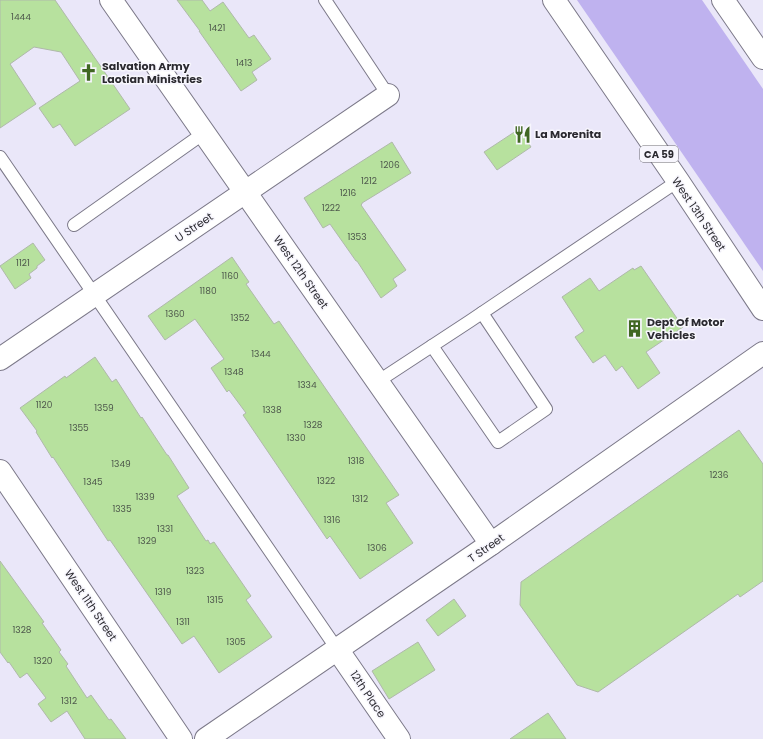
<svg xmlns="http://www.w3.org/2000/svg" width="763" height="739" viewBox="0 0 763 739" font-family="Poppins,sans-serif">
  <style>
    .green { fill: #bfb2ef }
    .building { fill: #b7e19e; stroke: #afb9aa }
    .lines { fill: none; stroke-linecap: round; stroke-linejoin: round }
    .lane-casing { stroke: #7c7989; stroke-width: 14 }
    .street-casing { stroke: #7c7989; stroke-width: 24 }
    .primary-casing { stroke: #7c7989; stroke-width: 24 }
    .highway-casing { stroke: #7c7989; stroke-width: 24 }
    .lane { stroke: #fff; stroke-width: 12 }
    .street { stroke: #fff; stroke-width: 22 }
    .primary { stroke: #fff; stroke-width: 22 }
    .highway { stroke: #fff; stroke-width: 22 }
    .labels { text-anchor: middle; stroke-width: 3; stroke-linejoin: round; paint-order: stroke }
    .number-label { font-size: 9px; fill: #4e584c }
    .shield { fill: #f7f6fd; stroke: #68676e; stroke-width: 1 }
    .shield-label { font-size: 10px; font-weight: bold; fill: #2b2a30 }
    .poi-label { font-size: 11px; font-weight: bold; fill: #2b2a30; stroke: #f7f6fd; text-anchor: start }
    .street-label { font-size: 11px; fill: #2b2a30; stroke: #f7f6fd }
  </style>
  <rect width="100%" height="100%" fill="#eae7f9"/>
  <path class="green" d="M577,0H702L763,89V271Z"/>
  <g class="building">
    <path d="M0,0H55L130,109L75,146L60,124L53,128L39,108L80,81L61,52L34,47L10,64L36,104L0,128Z"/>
    <path d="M177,0H202L210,11L223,2L249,38L254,35L271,59L252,72L257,80L241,91L199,31H200Z"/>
    <path d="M519,129L531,147L497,170L484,152Z"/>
    <path d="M392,142L411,173L362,203V204L361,205L406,270L393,279L397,286L381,298L357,261H356L330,224L323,228L304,198Z"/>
    <path d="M33,243L45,260L37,266V268L29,274L31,278L15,289L0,266Z"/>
    <path d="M232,257L249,282L246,284L274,324L279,321L399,495L386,503L413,543L360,579L330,536L327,539L243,415L246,413L229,390L227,392L211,368L224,359L195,319L165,340L148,316Z"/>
    <path d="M641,266L683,327L646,352L660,373L638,389L622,366L616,371L605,355L593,363L575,337L584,331L562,297L590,278L599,291L633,268L634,270Z"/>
    <path d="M95,357L112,382L116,379L141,418L142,417L167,455H168L189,488L177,496L206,541L208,540L210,544L214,542L251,596L246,600L272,637L219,673L194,636L182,644L110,540L108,541L53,457L52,458L36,432L37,431L20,408L65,376L66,378Z"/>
    <path d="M739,430L763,464V581L740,597L738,594L598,692L577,685L520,605L521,582Z"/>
    <path d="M0,561L44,622L42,623L61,650L59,652L68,664L66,666L87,698L91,695L109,720L111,719L126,739H85L67,711L51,722L38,704L46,698L27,673L20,678L9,662L8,663L0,652Z"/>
    <path d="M454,599L466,616L438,636L426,620Z"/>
    <path d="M418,642L435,670L389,699L372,671Z"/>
    <path d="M548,713L566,739H510Z"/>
  </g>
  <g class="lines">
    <defs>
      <g id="lane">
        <path d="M325,0L388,95"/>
        <path d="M0,157L337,649"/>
        <path d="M74,225L204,133"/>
        <path d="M432,346L498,442L546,409L482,313"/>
        <path d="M377,382L470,321L678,181"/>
      </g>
      <g id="street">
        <path d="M111,0L491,544"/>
        <path d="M0,359L388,95"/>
        <path d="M0,471L181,739"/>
        <path d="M337,649L399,739"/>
        <path d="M206,739L491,544L763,353"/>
      </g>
      <path id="primary" d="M554,0L678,181L763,309"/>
      <path id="highway" d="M723,0L763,58"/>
    </defs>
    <use href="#lane" class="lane-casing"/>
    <use href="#street" class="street-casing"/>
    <use href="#primary" class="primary-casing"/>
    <use href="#highway" class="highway-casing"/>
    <use href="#lane" class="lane"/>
    <use href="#street" class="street"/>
    <use href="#primary" class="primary"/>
    <use href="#highway" class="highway"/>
  </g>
  <defs>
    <symbol id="church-bare" viewBox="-9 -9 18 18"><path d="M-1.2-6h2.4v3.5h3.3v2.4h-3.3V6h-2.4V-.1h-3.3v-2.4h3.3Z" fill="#406722" stroke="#f7f6fd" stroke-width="2.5" paint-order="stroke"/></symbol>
    <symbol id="restaurant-bare" viewBox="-9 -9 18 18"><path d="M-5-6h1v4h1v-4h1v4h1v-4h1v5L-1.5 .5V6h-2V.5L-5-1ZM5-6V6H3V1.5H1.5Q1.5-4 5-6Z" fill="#406722" stroke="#f7f6fd" stroke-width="2.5" paint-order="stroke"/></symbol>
    <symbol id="building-bare" viewBox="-9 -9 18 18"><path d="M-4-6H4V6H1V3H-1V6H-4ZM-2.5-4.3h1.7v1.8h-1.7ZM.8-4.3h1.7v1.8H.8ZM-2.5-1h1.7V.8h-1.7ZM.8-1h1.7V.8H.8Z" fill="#406722" stroke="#f7f6fd" stroke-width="2.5" paint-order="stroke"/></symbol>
  </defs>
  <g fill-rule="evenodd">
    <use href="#church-bare" x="76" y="60" width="25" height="25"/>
    <use href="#restaurant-bare" x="510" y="122" width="25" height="25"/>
    <use href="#building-bare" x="622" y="316" width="25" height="25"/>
  </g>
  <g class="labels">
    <g class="number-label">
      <text x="21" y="20">1444</text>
      <text x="217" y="31">1421</text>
      <text x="244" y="66">1413</text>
      <text x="390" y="168">1206</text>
      <text x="369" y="184">1212</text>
      <text x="348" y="196">1216</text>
      <text x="331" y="211">1222</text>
      <text x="357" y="240">1353</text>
      <text x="23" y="266">1121</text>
      <text x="230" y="279">1160</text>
      <text x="208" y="294">1180</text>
      <text x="175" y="317">1360</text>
      <text x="240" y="321">1352</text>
      <text x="261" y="357">1344</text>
      <text x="234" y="375">1348</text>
      <text x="307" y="388">1334</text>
      <text x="44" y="408">1120</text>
      <text x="104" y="411">1359</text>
      <text x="272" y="413">1338</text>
      <text x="313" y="428">1328</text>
      <text x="79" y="431">1355</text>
      <text x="296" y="441">1330</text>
      <text x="356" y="464">1318</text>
      <text x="121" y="467">1349</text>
      <text x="719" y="478">1236</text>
      <text x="326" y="484">1322</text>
      <text x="93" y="485">1345</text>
      <text x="145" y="500">1339</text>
      <text x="360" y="502">1312</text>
      <text x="122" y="512">1335</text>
      <text x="332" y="523">1316</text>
      <text x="165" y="532">1331</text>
      <text x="147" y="544">1329</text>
      <text x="377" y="551">1306</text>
      <text x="195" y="574">1323</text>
      <text x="163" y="595">1319</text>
      <text x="215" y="603">1315</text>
      <text x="183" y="625">1311</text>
      <text x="22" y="633">1328</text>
      <text x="236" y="645">1305</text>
      <text x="43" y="664">1320</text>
      <text x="69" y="704">1312</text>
    </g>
    <rect class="shield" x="640" y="146" width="38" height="16" rx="3"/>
    <g class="shield-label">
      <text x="659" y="158">CA 59</text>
    </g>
    <g class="poi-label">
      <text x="102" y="70">Salvation Army<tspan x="102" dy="13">Laotian Ministries</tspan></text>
      <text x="535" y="138">La Morenita</text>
      <text x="647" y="326">Dept Of Motor<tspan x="647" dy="13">Vehicles</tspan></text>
    </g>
    <g class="street-label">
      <text transform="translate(699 214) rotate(56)" y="4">West 13th Street</text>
      <text transform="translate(194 227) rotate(-34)" y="4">U Street</text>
      <text transform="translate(301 272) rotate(55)" y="4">West 12th Street</text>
      <text transform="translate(486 548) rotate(-35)" y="4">T Street</text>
      <text transform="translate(91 605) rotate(56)" y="4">West 11th Street</text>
      <text transform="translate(368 694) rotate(56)" y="4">12th Place</text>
    </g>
  </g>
</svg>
